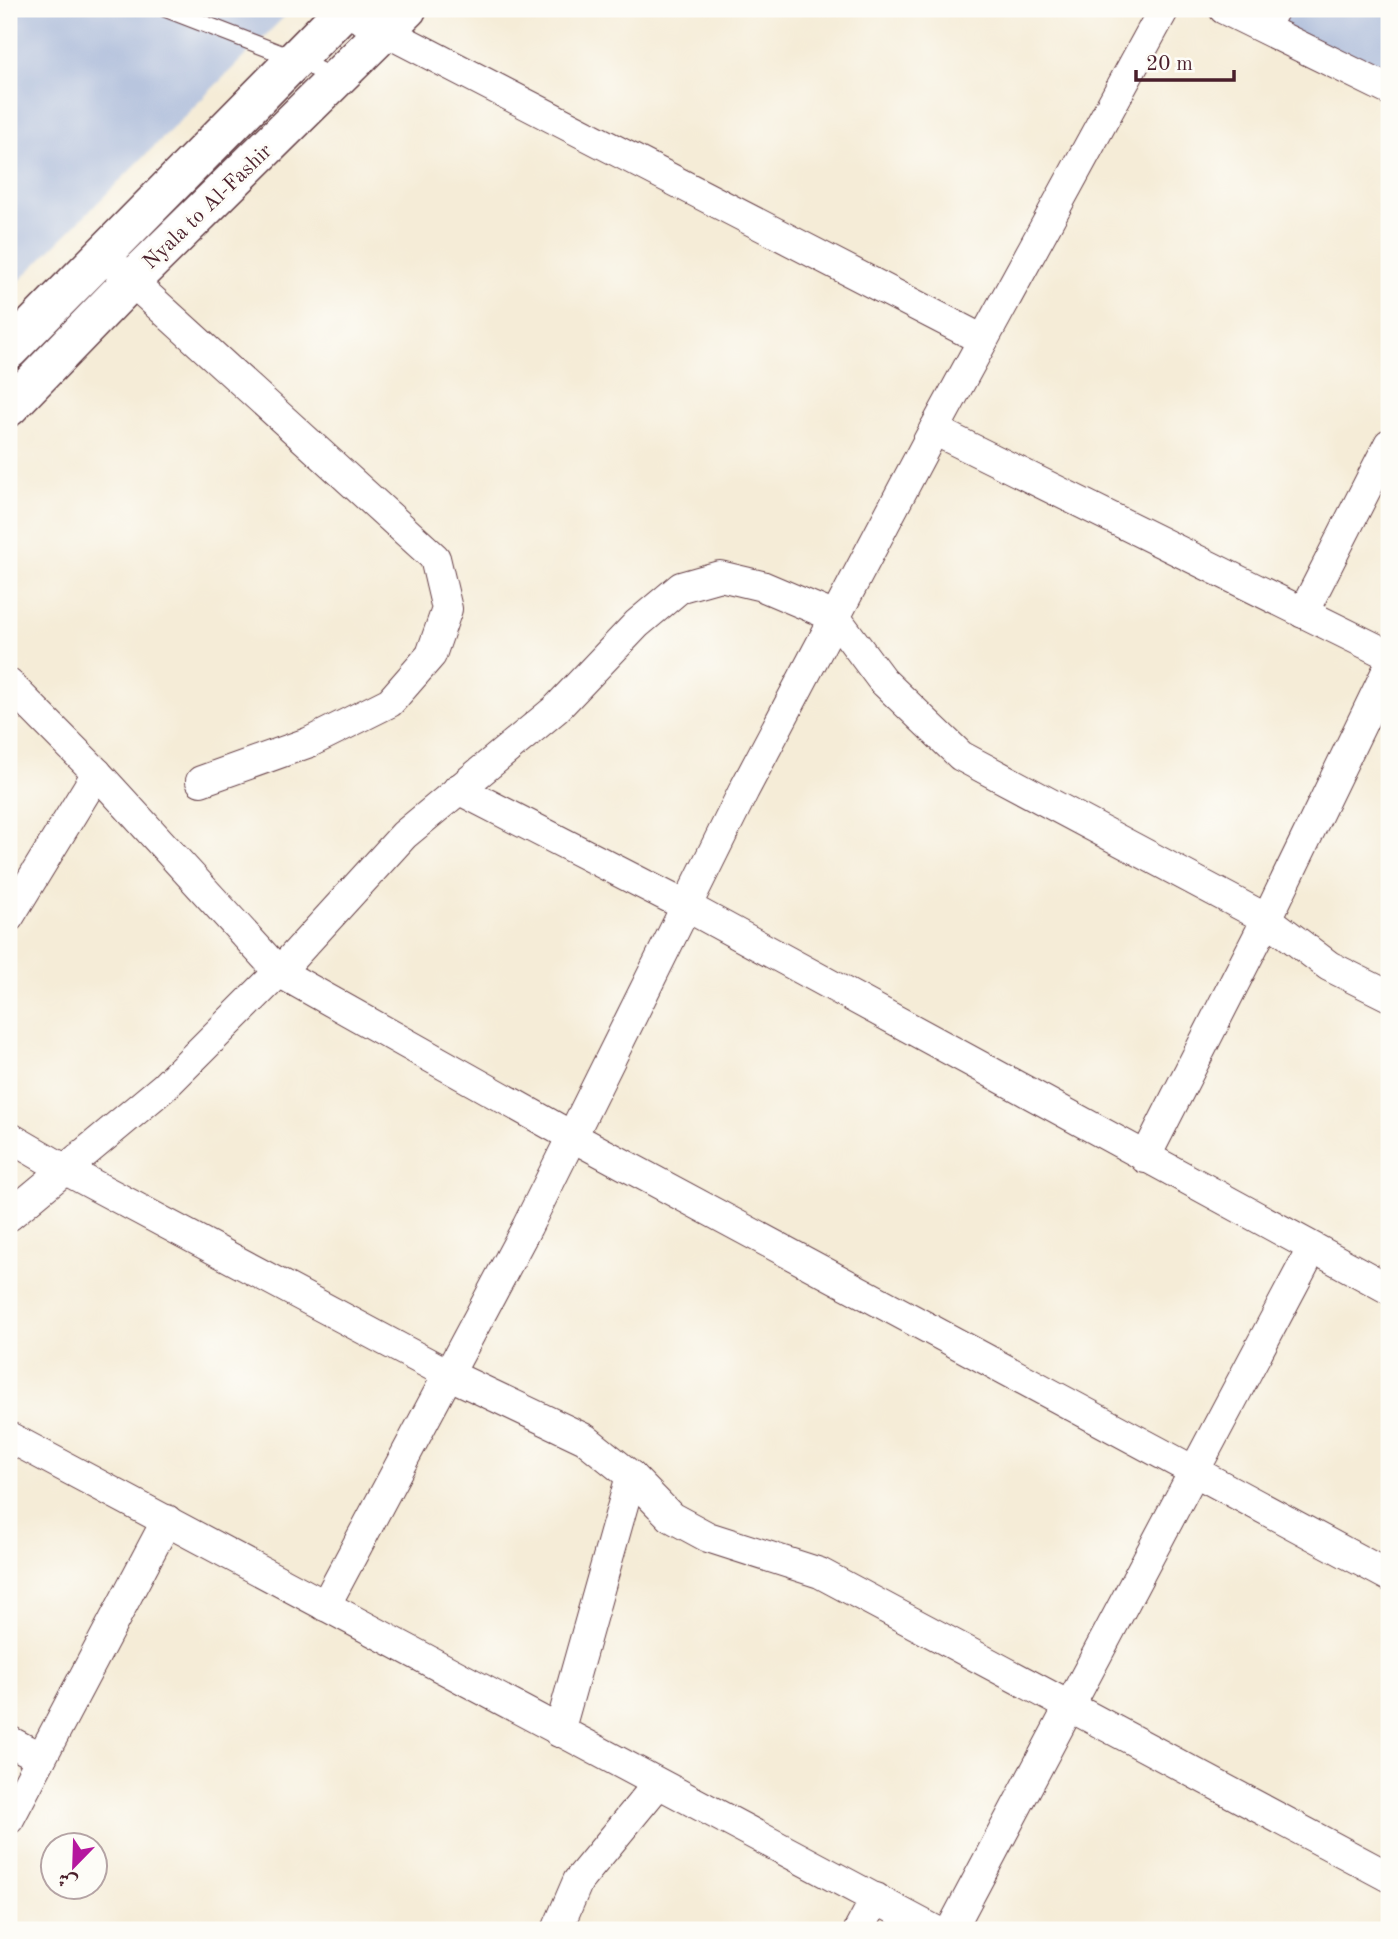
<svg xmlns="http://www.w3.org/2000/svg" width="1398" height="1939" viewBox="0 0 1398 1939" font-family="'Old Standard TT',Amiri,serif">
  <style>
    .industrial { fill: #b8c5de }
    .lines { fill: none; stroke-linecap: round; stroke-linejoin: round }
    .service-casing { stroke: #643e45; stroke-width: 18 }
    .minor-casing { stroke: #643e45; stroke-width: 32 }
    .trunk-casing { stroke: #643e45; stroke-width: 41 }
    .service { stroke: #fff; stroke-width: 16 }
    .minor { stroke: #fff; stroke-width: 30 }
    .trunk { stroke: #fff; stroke-width: 38 }
    .labels { text-anchor: middle; stroke-width: 6; stroke-linejoin: round; paint-order: stroke }
    .street-label { font-size: 21px; fill: #4a1f2b; stroke: #fdfcf7 }
  </style>
  <rect width="100%" height="100%" fill="#fdfcf7"/>
  <filter id="ink" filterUnits="userSpaceOnUse"><feTurbulence type="fractalNoise" baseFrequency=".0143" numOctaves="2"/><feDisplacementMap in="SourceGraphic" scale="14" xChannelSelector="R" yChannelSelector="G"/><feConvolveMatrix kernelMatrix="1 2 1 2 8 2 1 2 1" color-interpolation-filters="sRGB"/></filter>
  <filter id="wash" filterUnits="userSpaceOnUse"><feTurbulence type="fractalNoise" baseFrequency=".00686" numOctaves="4" result="noise"/><feDisplacementMap in="SourceGraphic" scale="28" xChannelSelector="R" yChannelSelector="G"/><feGaussianBlur stdDeviation="1.57" result="paint"/><feColorMatrix in="noise" values="0 0 0 0 0 0 0 0 0 0 0 0 0 0 0 0 0 1.4 0 .05"/><feComposite in="paint" operator="in"/></filter>
  <g filter="url(#wash)">
    <rect width="100%" height="100%" fill="#f5ecd7"/>
    <g class="industrial">
      <path d="M9,9H292L9,291Z"/>
      <path d="M1237,9H1389V82Z"/>
    </g>
  </g>
  <g filter="url(#ink)">
    <g class="lines">
      <defs>
        <g id="service">
          <path d="M166,9L295,59L335,78"/>
          <path d="M1270,31L1282,9"/>
        </g>
        <g id="minor">
          <path d="M1224,9L1389,90"/>
          <path d="M344,10L983,340"/>
          <path d="M115,266L435,558L447,609L431,655L390,702L310,742L201,781"/>
          <path d="M934,430L1389,655"/>
          <path d="M1303,613L1389,444"/>
          <path d="M9,684L97,773L279,972L571,1136L1389,1576"/>
          <path d="M458,789L684,905L1389,1289"/>
          <path d="M9,917L97,773"/>
          <path d="M9,1137L64,1169L450,1375L585,1439L631,1476L671,1517L708,1537L820,1573L1389,1877"/>
          <path d="M1145,1158L1267,919L1389,667"/>
          <path d="M9,1216L164,1087L279,972L404,835L556,709L637,624L681,587L720,576L762,586L835,617L882,680L961,756L1267,919L1329,966L1389,996"/>
          <path d="M9,1437L934,1930"/>
          <path d="M325,1606L527,1227L744,790L934,430L1164,9"/>
          <path d="M559,1732L631,1476"/>
          <path d="M9,1741L41,1758"/>
          <path d="M9,1819L167,1520"/>
          <path d="M557,1930L578,1881L657,1785"/>
          <path d="M859,1930L876,1898"/>
          <path d="M951,1930L1312,1249"/>
        </g>
        <g id="trunk">
          <path d="M9,350L345,9"/>
          <path d="M9,407L131,281L407,9"/>
        </g>
      </defs>
      <use href="#service" class="service-casing"/>
      <use href="#minor" class="minor-casing"/>
      <use href="#trunk" class="trunk-casing"/>
      <use href="#service" class="service"/>
      <use href="#minor" class="minor"/>
      <use href="#trunk" class="trunk"/>
    </g>
  </g>
  <g class="labels">
    <g class="street-label">
      <text transform="translate(207 206) rotate(-44)" y="7">Nyala to Al-Fashir</text>
    </g>
  </g>
  <rect width="1398" height="1939" fill="none" stroke="#fdfcf7" stroke-width="35"/>
  <g transform="translate(74 1866) rotate(203)"><circle r="33" fill="#fdfcf7" stroke="#b5a4a5" stroke-width="2"/>
  <path d="M0-5L12 26L0 18L-12 26Z" fill="#b5179e"/>
  <text y="-10" font-size="19" font-weight="bold" text-anchor="middle" fill="#4a1f2b">ش</text>
  </g>
  <path d="M1136 70v10h98v-10" fill="none" stroke="#4a1f2b" stroke-width="3.5"/>
  <text x="1146" y="70" font-size="21" fill="#4a1f2b" stroke="#fdfcf7" stroke-width="5" paint-order="stroke">20 m</text>
</svg>
